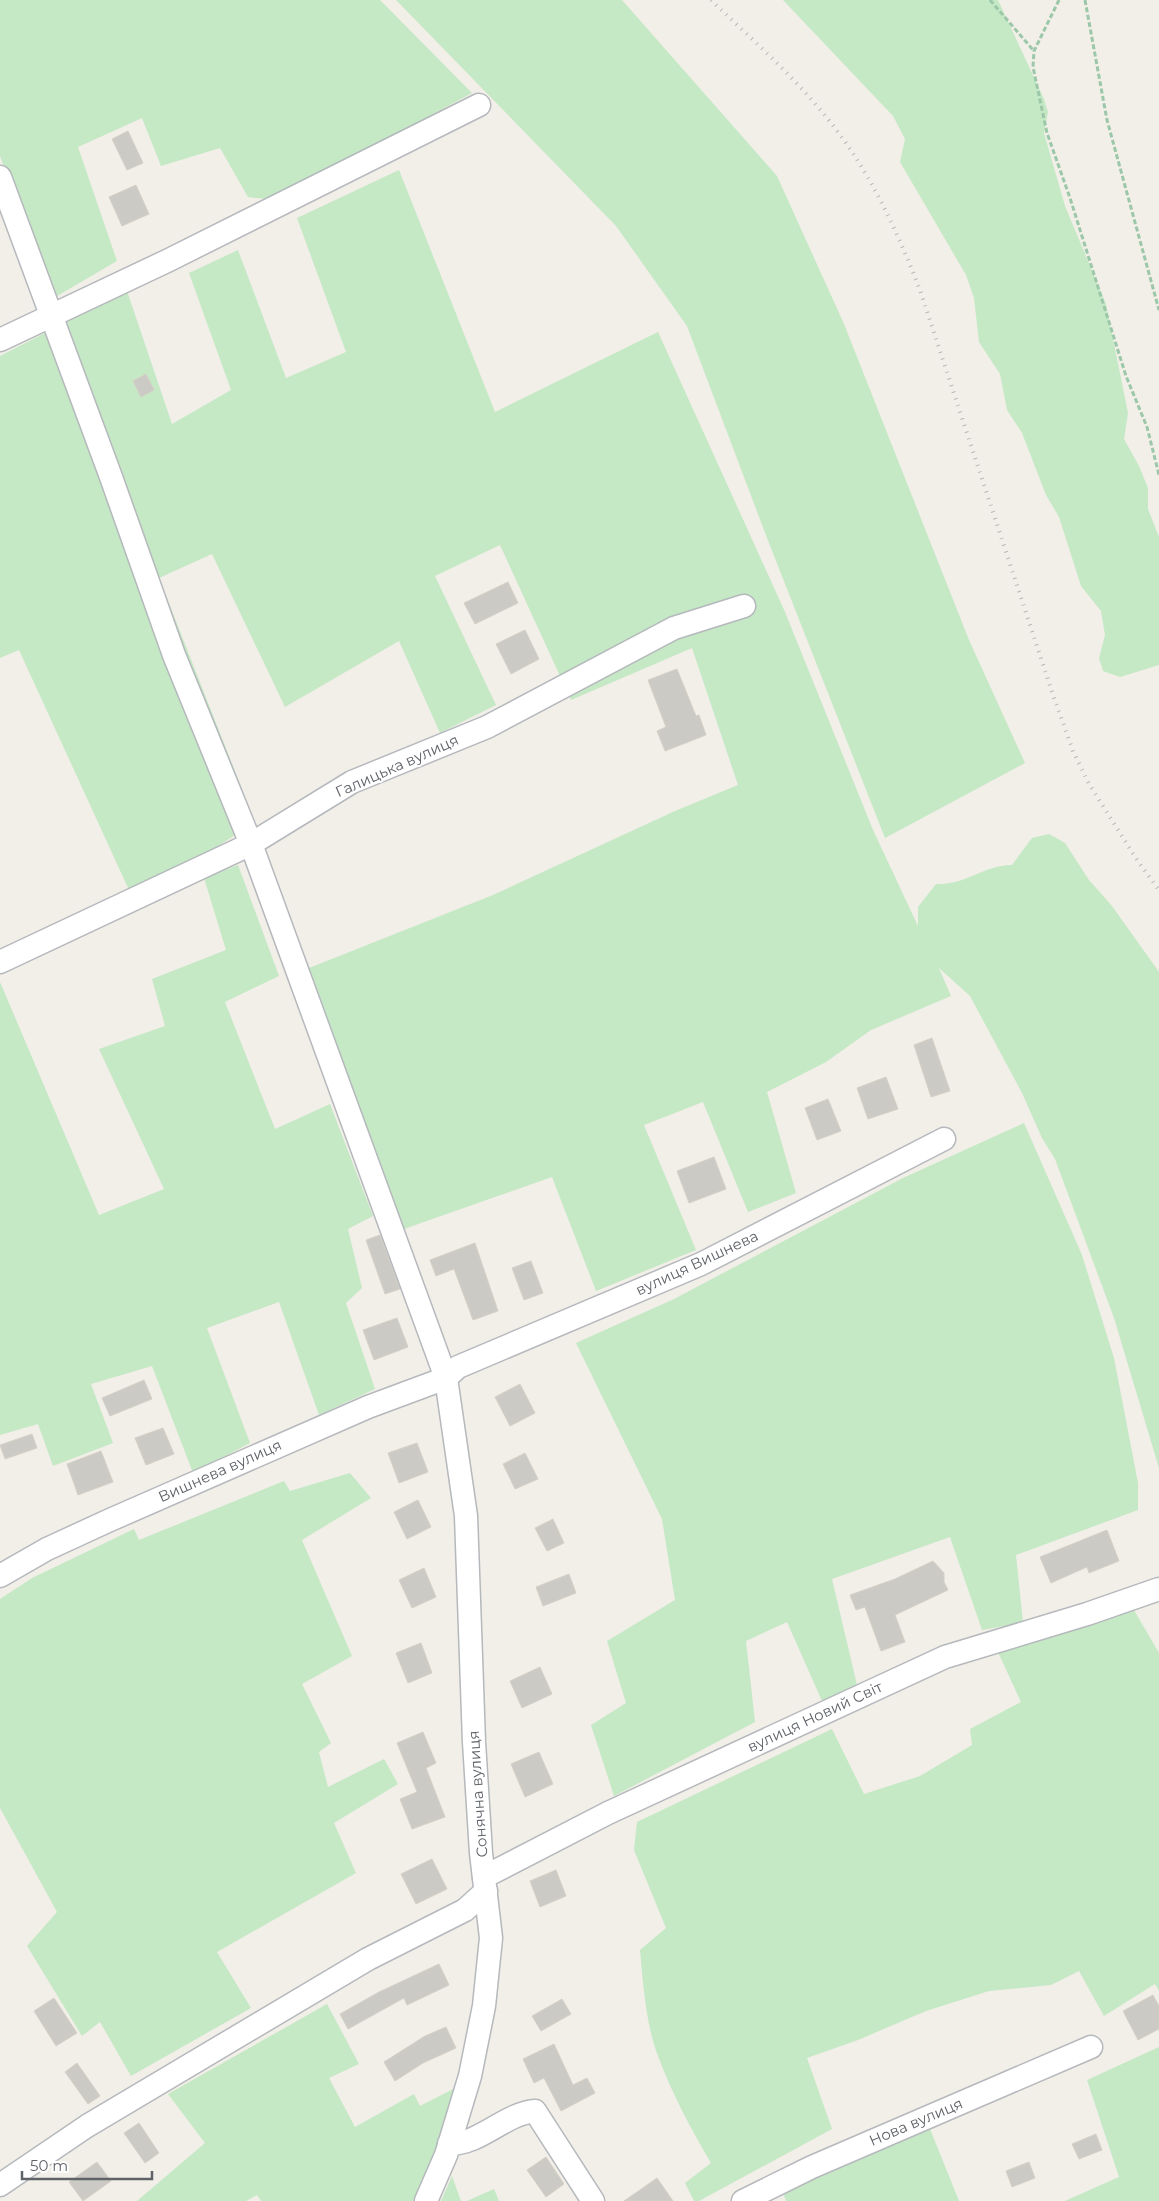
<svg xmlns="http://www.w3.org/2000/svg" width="1159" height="2201" viewBox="0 0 1159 2201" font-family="Montserrat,sans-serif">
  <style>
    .green { fill: #c5e8c5 }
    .building { fill: #cccac5; stroke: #d6d1c6 }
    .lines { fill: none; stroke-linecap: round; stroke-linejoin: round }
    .minor-casing { stroke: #b5b8bc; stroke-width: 25 }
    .path { stroke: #9cc7a9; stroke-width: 3; stroke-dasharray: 5 2.5; stroke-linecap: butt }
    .minor { stroke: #fff; stroke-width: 22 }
    .rail { stroke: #b6b7b8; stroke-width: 4; stroke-dasharray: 1 6; stroke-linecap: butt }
    .labels { text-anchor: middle; stroke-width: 4; stroke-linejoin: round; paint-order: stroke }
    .street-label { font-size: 15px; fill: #5f6368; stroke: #fff }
  </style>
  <rect width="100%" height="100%" fill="#f1efe8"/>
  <g class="green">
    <path d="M0,0H380L472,93L275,200L248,197L220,148L161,166L142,118L78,147L117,261L52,299L0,156Z"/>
    <path d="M396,0H622L777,176L844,324L969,640L1025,763L885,838L767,538L687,326L616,226Z"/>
    <path d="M783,0H998L1044,99L1048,112L1044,133L1065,206L1106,304L1128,413L1124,439L1139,466L1148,488V509L1159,537V665L1120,677L1103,671L1099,658L1105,635L1101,611L1081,586L1059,517L1046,495L1022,433L1007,410L1000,374L979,342L974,298L966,275L900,162L905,139L893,116Z"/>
    <path d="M399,170L495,412L658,332L785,612L873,830L918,926V907L936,884C968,885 980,866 1012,865L1032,838L1049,834L1065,843L1089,880L1112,906L1159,972V1468L1114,1318L1055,1159L1042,1138L1022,1093L970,996L939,968L951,996L871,1030L826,1062L767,1092L796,1193L748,1212L703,1102L644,1125L696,1250L596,1291L552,1177L404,1229L304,970L493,895L675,811L738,785L692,648L571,700L500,545L435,576L496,705L440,733L399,641L285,707L212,554L159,578L255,822L195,861L129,890L19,650L0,658V356L127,291L172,424L231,390L189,273L238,250L286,378L346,352L297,218Z"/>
    <path d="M238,865L279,976L225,1002L275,1129L330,1104L373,1216L348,1229L362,1288L346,1303L375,1389L319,1415L279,1302L207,1328L250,1443L193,1473L152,1366L91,1384L113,1443L53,1466L38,1424L0,1435V982L99,1215L164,1189L99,1049L165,1026L152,979L226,950L204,878Z"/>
    <path d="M1024,1123L1082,1255L1114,1358L1138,1483V1510L1016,1555L1023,1623L982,1630L950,1537L832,1579L857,1685L822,1701L787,1622L746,1641L755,1722L614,1796L591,1725L626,1703L607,1641L675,1600L662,1519L576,1343L674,1299L903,1178Z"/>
    <path d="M350,1473L371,1498L302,1540L352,1656L302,1684L331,1743L319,1752L328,1787L384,1759L398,1784L334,1823L356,1873L217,1952L251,2008L131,2076L100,2022L82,2036L27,1946L57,1912L0,1808V1599L32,1578L134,1529L139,1540L284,1481L290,1491Z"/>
    <path d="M1131,1605L1159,1653V1991L1155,1984L1104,2016L1079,1971L1051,1985L989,1991L926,2011L858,2040L807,2058L832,2129L699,2201H694L685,2183L711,2163C691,2129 672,2094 658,2056C646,2025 643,1983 640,1950L666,1928L634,1850L637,1822L832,1729L864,1794L920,1776L972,1745L970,1729L1021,1702L997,1650Z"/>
    <path d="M327,2004L359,2064L329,2078L355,2127L414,2094L420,2106L461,2085L419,2201H261L257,2195L246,2201H137L205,2143L168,2094Z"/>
    <path d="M1159,2047V2201H1065L1119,2177L1087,2080Z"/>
    <path d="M930,2129L959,2201H786L783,2193Z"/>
    <path d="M452,2176L461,2201H441Z"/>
    <path d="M494,2189L499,2201H467Z"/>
  </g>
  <g class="building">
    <path d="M128,131L143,163L127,170L112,139Z"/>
    <path d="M136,185L149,214L122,226L109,197Z"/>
    <path d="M146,374L154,390L141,397L133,381Z"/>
    <path d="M508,582L518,603L475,624L464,603Z"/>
    <path d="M525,630L539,659L511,674L496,644Z"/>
    <path d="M677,669L696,716L699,715L706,735L665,751L657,731L666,727L648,680Z"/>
    <path d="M932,1038L950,1091L931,1097L914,1045Z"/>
    <path d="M886,1077L898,1109L868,1119L857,1088Z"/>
    <path d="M828,1099L841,1131L817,1140L805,1108Z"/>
    <path d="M714,1157L726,1189L689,1203L677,1171Z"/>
    <path d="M380,1235L400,1289L385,1294L366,1240Z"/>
    <path d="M475,1243L498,1311L473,1320L454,1269L436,1276L430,1260Z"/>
    <path d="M531,1261L543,1293L524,1300L512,1268Z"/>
    <path d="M397,1318L408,1347L374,1360L363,1330Z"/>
    <path d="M144,1380L152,1399L110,1416L102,1398Z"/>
    <path d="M520,1384L535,1413L510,1426L495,1397Z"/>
    <path d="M163,1428L174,1454L146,1465L135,1438Z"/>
    <path d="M32,1434L37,1448L5,1459L0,1445Z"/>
    <path d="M417,1443L428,1472L399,1483L388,1453Z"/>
    <path d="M101,1451L113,1482L78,1495L67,1464Z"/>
    <path d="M525,1453L538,1479L515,1489L503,1464Z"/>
    <path d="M418,1500L431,1527L407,1539L394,1512Z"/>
    <path d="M553,1519L564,1543L547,1551L535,1528Z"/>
    <path d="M1107,1530L1119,1561L1089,1573L1087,1567L1051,1583L1040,1557Z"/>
    <path d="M933,1561L944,1573V1582L948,1590L895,1615L905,1642L881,1651L865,1607L856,1610L850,1595L895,1579Z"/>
    <path d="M424,1568L436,1597L412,1608L399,1580Z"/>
    <path d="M569,1574L576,1593L543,1606L536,1587Z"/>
    <path d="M421,1643L432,1673L408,1683L396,1653Z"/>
    <path d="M540,1667L552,1694L522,1708L510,1681Z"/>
    <path d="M423,1732L436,1763L426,1768L445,1817L412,1829L400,1799L417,1792L397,1743Z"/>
    <path d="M539,1752L553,1784L525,1797L511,1764Z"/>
    <path d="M432,1859L447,1889L416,1904L401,1874Z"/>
    <path d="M556,1870L566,1896L540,1907L530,1881Z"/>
    <path d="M439,1964L449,1985L407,2005L404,1998L348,2029L340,2014L379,1992Z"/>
    <path d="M1153,1995L1159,2006V2029L1138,2040L1123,2011Z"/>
    <path d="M54,1998L77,2033L56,2046L34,2011Z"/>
    <path d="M562,1999L571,2014L541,2031L532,2016Z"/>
    <path d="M446,2027L456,2048L423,2063L395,2081L384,2062L425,2036Z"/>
    <path d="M554,2044L573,2085L587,2078L595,2093L561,2111L544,2078L534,2083L523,2059Z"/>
    <path d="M77,2063L100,2096L88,2104L65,2072Z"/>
    <path d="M139,2123L159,2153L145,2163L124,2133Z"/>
    <path d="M1096,2134L1102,2150L1079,2159L1072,2144Z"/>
    <path d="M546,2157L564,2184L546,2197L527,2170Z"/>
    <path d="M97,2162L111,2181L83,2201L69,2182Z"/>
    <path d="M1029,2162L1035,2178L1012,2187L1006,2171Z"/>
    <path d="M657,2178L673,2201H624Z"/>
  </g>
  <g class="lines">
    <defs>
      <g id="minor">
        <path d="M0,177L111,477L174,655L251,844L446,1378L466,1516L474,1742L481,1853L491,1938L484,2006L470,2076L446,2155L426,2201"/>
        <path d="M0,340L169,260L479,105"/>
        <path d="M0,962L251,844L352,782L487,727L674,628L744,606"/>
        <path d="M0,1576L47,1549L110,1520L368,1407L446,1378L458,1367L701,1264L944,1139"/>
        <path d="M484,1877L608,1813L945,1657L1087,1614L1159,1589"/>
        <path d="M449,2144C481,2144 504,2114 535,2111L593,2201"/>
        <path d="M0,2185L87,2126L368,1959L465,1910L486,1891"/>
        <path d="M743,2201L812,2167L1091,2047"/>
      </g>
    </defs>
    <use href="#minor" class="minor-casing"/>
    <g class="path">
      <path d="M990,0L1034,51"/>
      <path d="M1059,0L1034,51L1033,67L1047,133L1070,198L1126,376L1147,427L1159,475"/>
      <path d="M1085,0L1107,120L1159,310"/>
    </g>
    <use href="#minor" class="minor"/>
    <path class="rail" d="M711,0C746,34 784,67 816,105C864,159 894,223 920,290L1053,695L1073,751L1089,784L1137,860L1159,890"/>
  </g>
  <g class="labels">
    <g class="street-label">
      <text transform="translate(397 766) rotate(-24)" y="5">Галицька вулиця</text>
      <text transform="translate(697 1263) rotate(-25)" y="5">вулиця Вишнева</text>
      <text transform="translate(220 1471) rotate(-24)" y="5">Вишнева вулиця</text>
      <text transform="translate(815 1717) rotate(-25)" y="5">вулиця Новий Світ</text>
      <text transform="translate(478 1794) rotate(-94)" y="5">Сонячна вулиця</text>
      <text transform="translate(916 2122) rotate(-23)" y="5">Нова вулиця</text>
    </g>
  </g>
  <path d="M22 2171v8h130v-8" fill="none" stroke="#5f6368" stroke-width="2.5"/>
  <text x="30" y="2171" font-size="15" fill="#5f6368" stroke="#ffffff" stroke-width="4" paint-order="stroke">50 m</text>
</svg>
